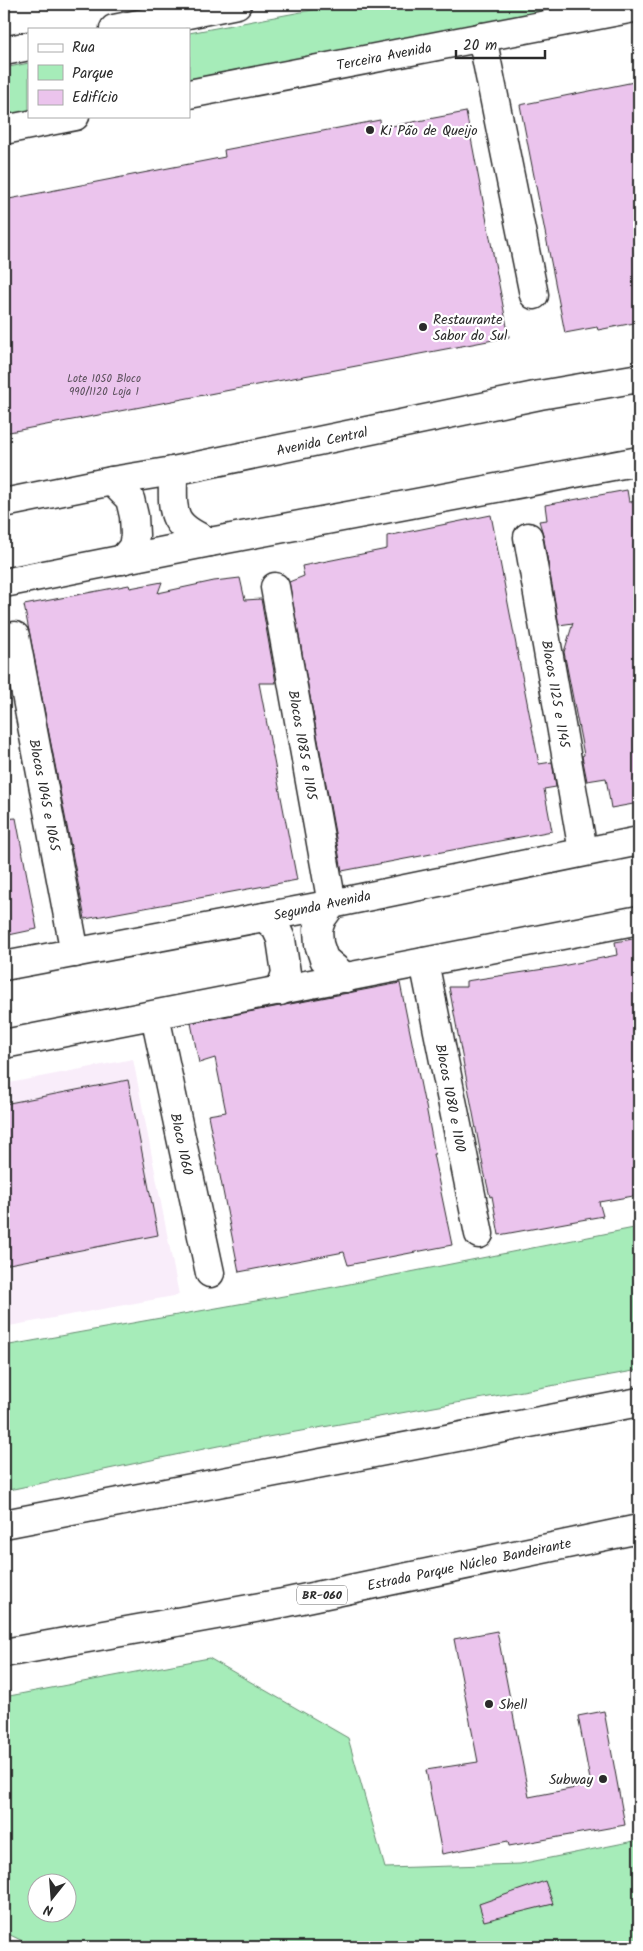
<svg xmlns="http://www.w3.org/2000/svg" width="643" height="1951" font-family="Kalam,sans-serif">
<style>
.built{fill:#f9edfa}
.green{fill:#a6ecb9;stroke:#688c72;fill-rule:evenodd}
.building{fill:#ebc4ed;stroke:#2b2b2b}
.lines{fill:none;stroke-linecap:round;stroke-linejoin:round}
.minor-casing{stroke:#2b2b2b;stroke-width:31}
.highway-casing{stroke:#2b2b2b;stroke-width:31}
.minor{stroke:#fff;stroke-width:28}
.highway{stroke:#fff;stroke-width:28}
.poi-dot{fill:#2b2b2b;stroke:#fff;stroke-width:2}
.labels{text-anchor:middle;stroke-width:4.5;stroke-linejoin:round;paint-order:stroke}
.number-label{font-size:11px;fill:#5b515c}
.shield{fill:#fff;stroke:#6b6b6b;stroke-width:1}
.shield-label{font-size:12px;font-weight:bold;fill:#2b2b2b}
.street-label{font-size:14px;fill:#2b2b2b;stroke:#fff}
.poi-label{font-size:14px;fill:#2b2b2b;stroke:#fff;text-anchor:start}
</style>
<rect width="100%" height="100%" fill="#fff"/>
<filter id="ink" filterUnits="userSpaceOnUse"><feTurbulence type="fractalNoise" baseFrequency=".02" numOctaves="2"/><feDisplacementMap in="SourceGraphic" scale="10" xChannelSelector="R" yChannelSelector="G"/><feConvolveMatrix kernelMatrix="1 2 1 2 8 2 1 2 1" color-interpolation-filters="sRGB"/></filter>
<g filter="url(#ink)">
<path class="built" d="M 133,1059 L 179,1295 L 4,1327 L 4,1084 Z"/>
<g class="green">
<path d="M 344,4 L 616,4 L 189,86 L 189,33 Z"/>
<path d="M 29,63 L 29,116 L 4,122 L 4,68 Z"/>
<path d="M 639,1227 L 639,1370 L 218,1446 L 4,1491 L 4,1346 L 334,1287 Z"/>
<path d="M 209,1658 L 348,1738 L 385,1868 L 520,1864 L 639,1840 L 639,1947 L 35,1947 L 4,1932 L 4,1697 ZM 38,1884 L 68,1884 L 68,1914 L 38,1914 Z"/>
</g>
<g class="building">
<path d="M 639,81 L 639,322 L 598,330 L 597,327 L 565,333 L 520,105 Z"/>
<path d="M 466,112 L 509,337 L 4,433 L 4,200 L 225,157 L 224,150 L 380,120 L 381,128 Z"/>
<path d="M 627,490 L 629,502 L 639,501 L 639,803 L 611,808 L 606,778 L 587,781 L 582,756 L 584,755 L 564,652 L 573,623 L 559,625 L 543,534 L 539,521 L 547,520 L 545,505 Z"/>
<path d="M 491,515 L 539,764 L 552,762 L 556,787 L 544,789 L 552,831 L 342,871 L 289,582 L 304,576 L 302,566 L 387,549 L 387,536 Z"/>
<path d="M 240,578 L 245,600 L 261,599 L 276,683 L 259,683 L 297,880 L 85,919 L 24,605 L 129,585 L 130,588 L 162,582 L 158,593 L 214,581 Z"/>
<path d="M 16,818 L 37,929 L 4,936 L 4,819 Z"/>
<path d="M 639,938 L 639,1195 L 599,1202 L 603,1216 L 499,1235 L 492,1196 L 490,1197 L 484,1171 L 449,987 L 466,987 L 466,981 L 557,967 L 617,955 L 615,942 Z"/>
<path d="M 400,983 L 424,1101 L 425,1101 L 435,1154 L 433,1154 L 452,1245 L 348,1265 L 344,1252 L 239,1272 L 208,1115 L 226,1112 L 215,1058 L 199,1063 L 191,1023 Z"/>
<path d="M 128,1080 L 158,1235 L 4,1265 L 4,1104 Z"/>
<path d="M 497,1631 L 529,1797 L 591,1785 L 578,1716 L 604,1711 L 625,1825 L 509,1846 L 508,1841 L 442,1854 L 426,1770 L 478,1762 L 454,1639 Z"/>
<path d="M 545,1881 L 553,1904 L 484,1921 L 479,1904 Z"/>
</g>
<g class="lines">
<g class="minor-casing">
<g id="minor">
<path d="M 114,29 L 237,4"/>
<path d="M 482,37 L 534,295"/>
<path d="M 4,51 L 29,46"/>
<path d="M 189,94 L 639,7"/>
<path d="M 4,130 L 75,116"/>
<path d="M 173,471 C 173,513 168,524 210,542"/>
<path d="M 112,481 L 130,499 L 134,516 L 135,535 L 133,547 L 122,560"/>
<path d="M 4,503 L 112,481 L 173,471 L 540,395 L 639,378"/>
<path d="M 528,537 L 583,851"/>
<path d="M 4,583 L 210,542 L 639,461"/>
<path d="M 275,587 L 332,904"/>
<path d="M 15,636 L 75,953"/>
<path d="M 332,904 L 322,918 L 318,929 L 319,944 L 324,959 L 346,978"/>
<path d="M 264,917 L 276,928 L 281,939 L 286,973 L 280,991"/>
<path d="M 424,962 L 479,1234"/>
<path d="M 4,966 L 317,907 L 639,841"/>
<path d="M 155,1016 L 210,1273"/>
<path d="M 4,1044 L 639,920"/>
</g>
</g>
<g class="highway-casing">
<g id="highway">
<path d="M 4,1524 L 639,1402"/>
<path d="M 4,1653 L 283,1603 L 639,1529"/>
</g>
</g>
<use href="#minor" class="minor"/>
<use href="#highway" class="highway"/>
</g>
</g>
<g class="poi-dot">
<circle cx="370" cy="130" r="5"/>
<circle cx="423" cy="327" r="5"/>
<circle cx="489" cy="1704" r="5"/>
<circle cx="603" cy="1779" r="5"/>
</g>
<g class="labels">
<g class="number-label">
<text x="104" y="382">Lote 1050 Bloco<tspan x="104" dy="13">990/1120 Loja 1</tspan></text>
</g>
<rect class="shield" x="297" y="1585.5" width="50" height="19" rx="4"/>
<g class="shield-label">
<text x="322" y="1599">BR-060</text>
</g>
<g class="street-label">
<text transform="translate(384 56) rotate(-11)" y="5">Terceira Avenida</text>
<text transform="translate(322 441) rotate(-12)" y="5">Avenida Central</text>
<text transform="translate(556 694) rotate(80)" y="5">Blocos 1125 e 1145</text>
<text transform="translate(303 745) rotate(80)" y="5">Blocos 1085 e 1105</text>
<text transform="translate(45 795) rotate(79)" y="5">Blocos 1045 e 1065</text>
<text transform="translate(322 905) rotate(-12)" y="5">Segunda Avenida</text>
<text transform="translate(451 1098) rotate(79)" y="5">Blocos 1080 e 1100</text>
<text transform="translate(182 1144) rotate(78)" y="5">Bloco 1060</text>
<text transform="translate(469 1564) rotate(-12)" y="5">Estrada Parque Núcleo Bandeirante</text>
</g>
<g class="poi-label">
<text x="380" y="135">Ki Pão de Queijo</text>
<text x="433" y="324">Restaurante<tspan x="433" dy="16">Sabor do Sul</tspan></text>
<text x="499" y="1709">Shell</text>
<text x="593" y="1784" text-anchor="end">Subway</text>
</g>
</g>
<rect width="643" height="1951" fill="none" stroke="#fff" stroke-width="20"/>
<rect x="10" y="10" width="623" height="1931" fill="none" stroke="#2b2b2b" stroke-width="2" filter="url(#ink)"/>
<rect x="28" y="28" width="162" height="90" fill="#ffffff" stroke="#aaaaaa"/>
<rect x="38" y="44" width="25" height="8" fill="#ffffff" stroke="#aaaaaa"/>
<text x="72" y="52" font-size="15" fill="#2b2b2b">Rua</text>
<rect x="38" y="65" width="25" height="15" fill="#a6ecb9" stroke="#aaaaaa"/>
<text x="72" y="78" font-size="15" fill="#2b2b2b">Parque</text>
<rect x="38" y="90" width="25" height="15" fill="#ebc4ed" stroke="#aaaaaa"/>
<text x="72" y="102" font-size="15" fill="#2b2b2b">Edifício</text>
<g transform="translate(52 1898) rotate(197)"><circle r="24" fill="#ffffff" stroke="#aaaaaa"/>
<path d="M0-4L9 19L0 12L-9 19Z" fill="#2b2b2b"/>
<text y="-8" font-size="14" font-weight="bold" text-anchor="middle" fill="#2b2b2b">N</text>
</g>
<path d="M456 50v8h89v-8" fill="none" stroke="#2b2b2b" stroke-width="2.5"/>
<text x="463" y="50" font-size="15" fill="#2b2b2b" stroke="#ffffff" stroke-width="4" paint-order="stroke">20 m</text>
</svg>
